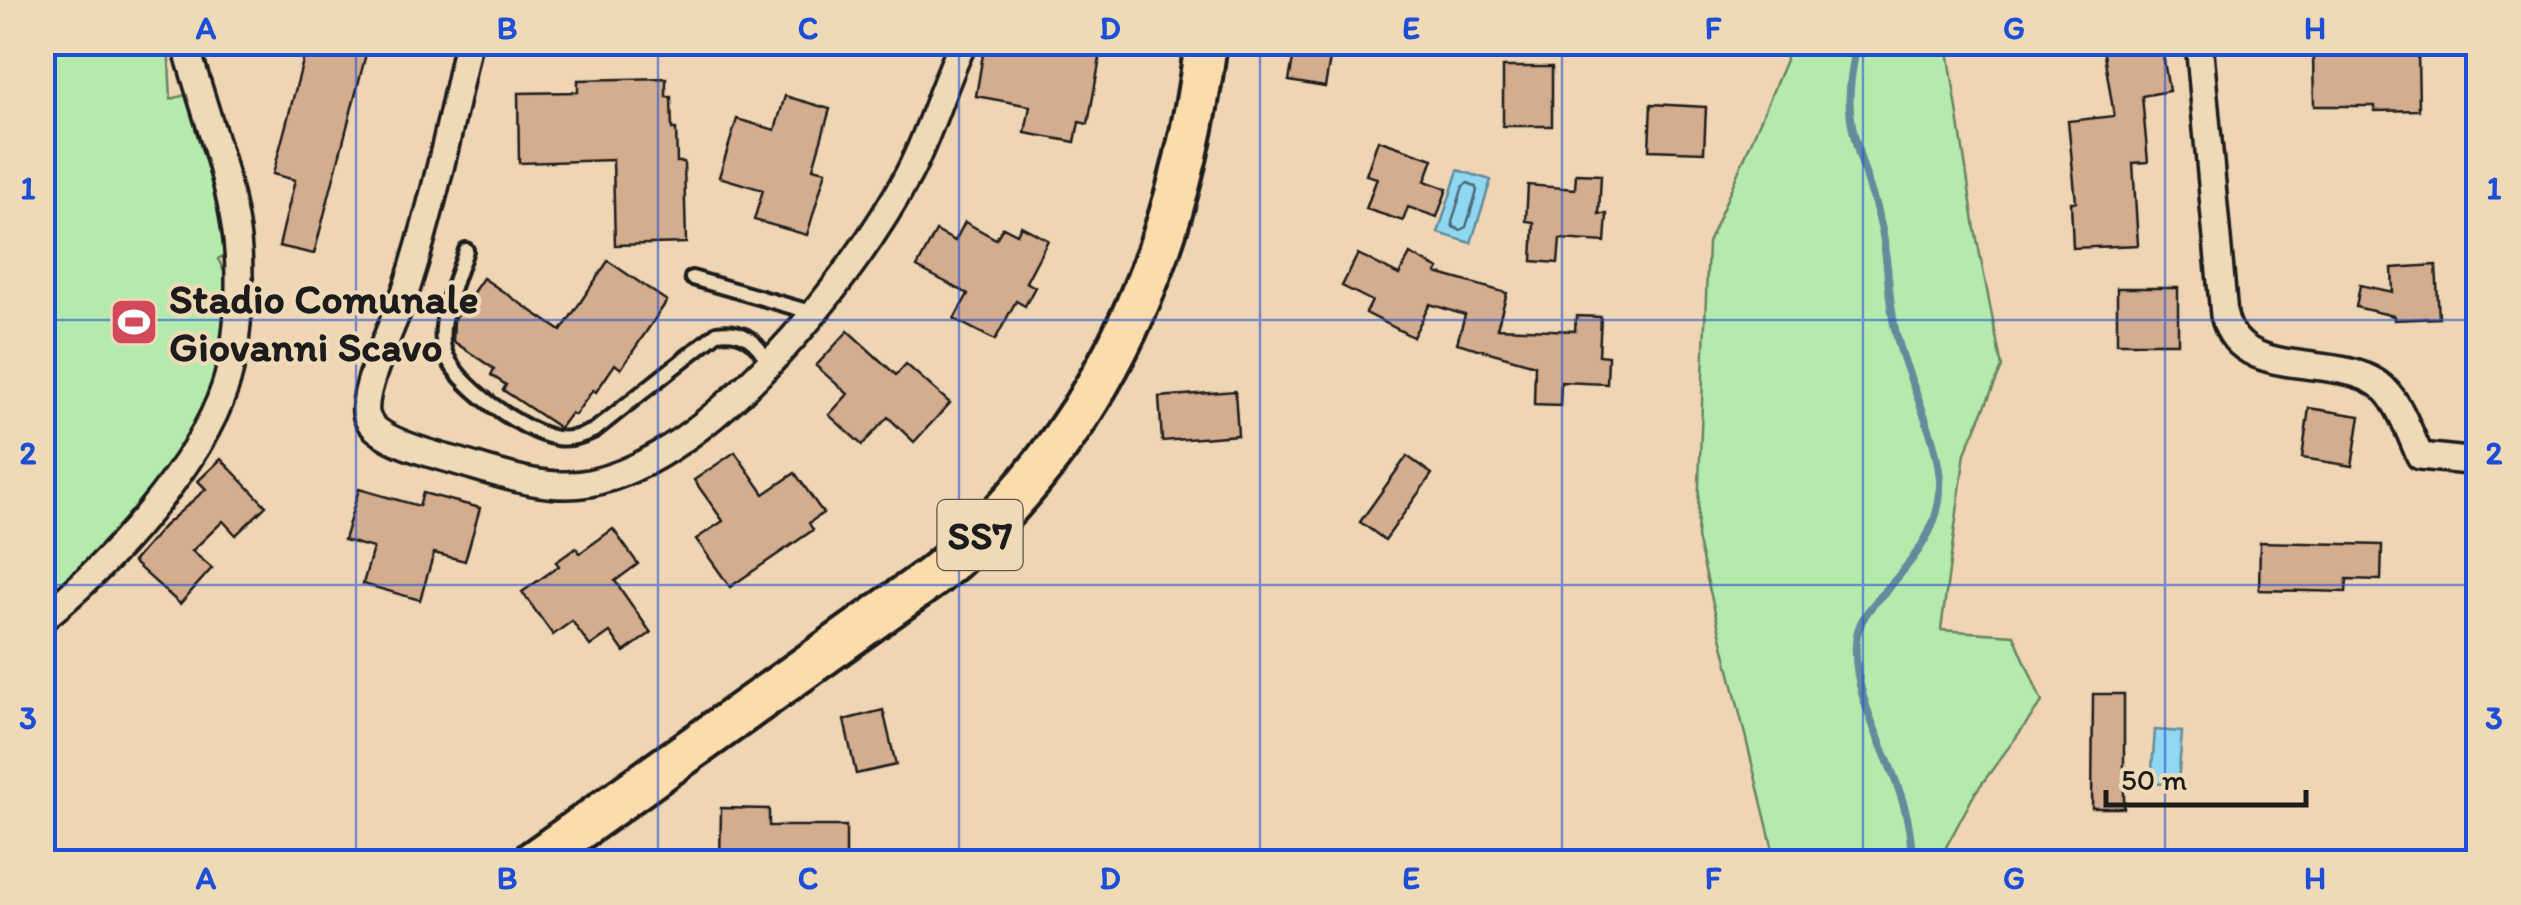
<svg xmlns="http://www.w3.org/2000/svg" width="2521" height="905" font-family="Itim,sans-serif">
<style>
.green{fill:#b4eaac;stroke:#688364;stroke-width:2.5}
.water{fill:#90d7f2;stroke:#628c9c;stroke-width:2.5}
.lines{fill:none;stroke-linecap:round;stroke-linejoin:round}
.shore{stroke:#4a6772;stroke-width:2.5}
.stream{stroke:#628c9c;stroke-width:8}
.building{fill:#d4ac8e;stroke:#1c1c1c;stroke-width:2.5}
.lane-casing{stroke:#1c1c1c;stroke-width:20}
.street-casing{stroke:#1c1c1c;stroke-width:32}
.primary-casing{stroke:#1c1c1c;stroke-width:48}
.lane{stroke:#efdab8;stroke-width:12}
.street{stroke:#efdab8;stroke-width:25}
.primary{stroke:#fcdcac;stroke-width:40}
.grid{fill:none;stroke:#1d4ed8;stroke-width:2.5;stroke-opacity:0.55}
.labels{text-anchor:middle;stroke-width:8;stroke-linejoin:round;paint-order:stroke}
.shield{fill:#efdab8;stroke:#5b554b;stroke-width:2.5}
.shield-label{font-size:40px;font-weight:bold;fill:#1c1c1c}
.poi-label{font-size:42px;font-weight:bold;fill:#1c1c1c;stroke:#efdab8;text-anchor:start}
.neatline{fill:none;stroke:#1d4ed8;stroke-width:4}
.grid-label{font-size:32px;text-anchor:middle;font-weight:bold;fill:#1d4ed8}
</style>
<rect width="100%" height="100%" fill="#efd5b3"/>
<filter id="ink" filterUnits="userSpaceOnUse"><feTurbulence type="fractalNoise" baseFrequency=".01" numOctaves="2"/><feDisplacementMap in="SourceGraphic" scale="20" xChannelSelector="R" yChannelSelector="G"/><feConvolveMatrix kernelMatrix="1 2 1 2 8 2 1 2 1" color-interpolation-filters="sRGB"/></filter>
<g filter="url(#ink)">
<g class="green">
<path d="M 43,43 L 168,43 L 171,99 L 185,95 L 226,231 L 226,254 L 218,259 L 227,277 L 224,368 L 199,425 L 147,496 L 86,568 L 43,605 Z"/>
<path d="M 1783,43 L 1947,43 L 1975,229 L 2002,367 L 1965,453 L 1941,630 L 2014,635 L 2042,702 L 1975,793 L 1938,862 L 1776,862 L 1697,538 L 1708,243 L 1786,60 Z"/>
</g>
<g class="water">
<path d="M 1458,170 L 1491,180 L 1471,243 L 1438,233 Z"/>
<path d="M 2155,730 L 2182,732 L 2178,785 L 2151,783 Z"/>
</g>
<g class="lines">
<path class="shore" d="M 1468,183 L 1475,186 L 1477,191 L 1466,227 L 1460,230 L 1453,227 L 1452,222 L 1463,186 Z"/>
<path class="stream" d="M 1857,42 C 1853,65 1848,88 1850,110 C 1854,154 1875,193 1883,235 C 1889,271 1888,306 1898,341 C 1910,385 1933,426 1939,471 C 1946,518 1920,552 1890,586 C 1875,603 1857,618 1856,643 C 1851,716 1916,784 1911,862"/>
</g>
<g class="building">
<path d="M 308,42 L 338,42 L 367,50 L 314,254 L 279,246 L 295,180 L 273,174 Z"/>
<path d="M 985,42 L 1011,42 L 1041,48 L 1042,42 L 1103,42 L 1088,124 L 1079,122 L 1075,142 L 1025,133 L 1030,106 L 976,96 Z"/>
<path d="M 1296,42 L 1333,42 L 1325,87 L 1289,81 Z"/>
<path d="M 2102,42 L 2161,42 L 2169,91 L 2142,96 L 2148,162 L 2133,163 L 2138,245 L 2073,248 L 2071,202 L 2076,202 L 2068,121 L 2114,116 Z"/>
<path d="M 2374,52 L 2418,52 L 2419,110 L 2375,111 L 2375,106 L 2314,106 L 2313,57 L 2374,56 Z"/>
<rect x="1503" y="67" width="49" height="59"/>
<path d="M 666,78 L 666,97 L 671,97 L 672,129 L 676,129 L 677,162 L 684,162 L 686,243 L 615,245 L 613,160 L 519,163 L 518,93 L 578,92 L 578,80 Z"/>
<path d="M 785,96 L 830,109 L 813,168 L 826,171 L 807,235 L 754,220 L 763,190 L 719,177 L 737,119 L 775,130 Z"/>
<path d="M 1651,104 L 1706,107 L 1704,152 L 1649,150 Z"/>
<path d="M 1378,140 L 1433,159 L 1425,181 L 1447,189 L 1437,217 L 1408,207 L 1403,221 L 1366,209 L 1377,178 L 1366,175 Z"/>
<path d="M 1576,174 L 1601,175 L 1599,214 L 1607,214 L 1605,242 L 1560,239 L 1558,263 L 1532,261 L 1534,222 L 1526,221 L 1528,185 L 1575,189 Z"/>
<path d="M 965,222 L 996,239 L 1003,227 L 1017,234 L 1021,226 L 1048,240 L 1026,282 L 1035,287 L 1025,306 L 1016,301 L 995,340 L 954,319 L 968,294 L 917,267 L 936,231 L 955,241 Z"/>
<path d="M 1358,254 L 1399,275 L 1410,254 L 1439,269 L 1436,273 L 1507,293 L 1497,328 L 1575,331 L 1576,316 L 1601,317 L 1599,355 L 1608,356 L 1607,384 L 1561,382 L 1560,406 L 1534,405 L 1535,365 L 1457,343 L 1465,315 L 1430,304 L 1413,337 L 1366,313 L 1372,301 L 1342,286 Z"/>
<path d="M 608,261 L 667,301 L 621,369 L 615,364 L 596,392 L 593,390 L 575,415 L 571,413 L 560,428 L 503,390 L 506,385 L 491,375 L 494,369 L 453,341 L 454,320 L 483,278 L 561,331 Z"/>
<path d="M 2436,265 L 2439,318 L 2394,320 L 2394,316 L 2356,307 L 2360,285 L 2393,292 L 2392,268 Z"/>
<rect x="2117" y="288" width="61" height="55"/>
<path d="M 848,331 L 896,375 L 906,364 L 950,403 L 914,442 L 888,417 L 862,445 L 829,415 L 848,394 L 816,366 Z"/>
<path d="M 1235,391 L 1238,435 L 1162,441 L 1159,397 Z"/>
<path d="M 2309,408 L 2360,416 L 2352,466 L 2302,458 Z"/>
<path d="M 735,452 L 764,494 L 795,473 L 823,513 L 809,523 L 813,530 L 730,587 L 696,539 L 723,521 L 694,480 Z"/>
<path d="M 1407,456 L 1432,474 L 1385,540 L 1360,522 Z"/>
<path d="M 221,459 L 266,506 L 236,535 L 223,521 L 192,551 L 212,568 L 180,604 L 133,562 L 164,526 L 206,489 L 198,481 Z"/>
<path d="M 359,489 L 419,506 L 423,493 L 480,508 L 465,561 L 434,553 L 420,600 L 363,584 L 373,548 L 344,540 Z"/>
<path d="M 613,529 L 638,564 L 615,581 L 651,633 L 624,652 L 610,632 L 590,646 L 572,621 L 553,635 L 522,592 L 559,566 L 556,562 L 576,548 L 580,553 Z"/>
<path d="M 2260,542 L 2382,545 L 2381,580 L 2347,579 L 2346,592 L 2259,590 Z"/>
<path d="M 2093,694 L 2124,694 L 2124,808 L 2092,808 Z"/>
<path d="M 883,710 L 896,765 L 856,774 L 844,720 Z"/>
<path d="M 721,808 L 769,809 L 769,826 L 846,826 L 846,862 L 720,862 Z"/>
</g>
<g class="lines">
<g class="lane-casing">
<g id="lane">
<path d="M 466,250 C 457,279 437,319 444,349 C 453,384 523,432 557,438 C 571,440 583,436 595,430 L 717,333 C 743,329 757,341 768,363"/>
<path d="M 692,278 L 814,313"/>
</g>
</g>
<g class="street-casing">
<g id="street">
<path d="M 468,42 C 451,124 433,205 408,284 C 398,315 362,386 366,413 C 370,441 440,456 463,463 C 503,475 548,491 589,483 C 710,460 853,279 908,175 C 931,132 942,85 964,42"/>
<path d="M 2199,42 L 2224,315 C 2239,382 2332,353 2377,383 C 2399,398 2409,433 2420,456 L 2478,462"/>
<path d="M 42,619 C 107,567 199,466 225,387 C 240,340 243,268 234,219 C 224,160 201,101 185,42"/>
</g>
</g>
<g class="primary-casing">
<path id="primary" d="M 533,862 L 932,577 C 1100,442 1180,252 1206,42"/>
</g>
<use href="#lane" class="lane"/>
<use href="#street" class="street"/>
<use href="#primary" class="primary"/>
</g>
</g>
<path class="grid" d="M 356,42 L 356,862M 658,42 L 658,862M 959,42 L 959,862M 1260,42 L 1260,862M 1562,42 L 1562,862M 1863,42 L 1863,862M 2165,42 L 2165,862M 42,320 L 2478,320M 42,585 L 2478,585"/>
<defs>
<g id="stadium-square" transform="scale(2.5)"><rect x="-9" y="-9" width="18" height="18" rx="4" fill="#d1495b" stroke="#efdab8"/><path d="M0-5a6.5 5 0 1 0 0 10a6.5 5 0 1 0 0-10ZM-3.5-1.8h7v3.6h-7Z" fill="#fff"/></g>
</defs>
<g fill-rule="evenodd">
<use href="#stadium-square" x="134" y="322"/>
</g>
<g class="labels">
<rect class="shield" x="937.5" y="500" width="85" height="70" rx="8"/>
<g class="shield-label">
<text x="980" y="549">SS7</text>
</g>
<g class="poi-label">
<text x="169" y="313">Stadio Comunale<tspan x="169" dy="48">Giovanni Scavo</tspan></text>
</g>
</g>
<rect width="2521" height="905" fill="none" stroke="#efdab8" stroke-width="110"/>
<path d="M2106 790v15h200v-15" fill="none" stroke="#1c1c1c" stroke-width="5"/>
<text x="2121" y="790" font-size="30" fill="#1c1c1c" stroke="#efdab8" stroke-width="8" paint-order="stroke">50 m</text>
<rect x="55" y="55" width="2411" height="795" class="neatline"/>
<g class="grid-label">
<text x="206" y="39">A</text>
<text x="507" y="39">B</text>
<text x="808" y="39">C</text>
<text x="1110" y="39">D</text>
<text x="1411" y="39">E</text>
<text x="1713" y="39">F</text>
<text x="2014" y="39">G</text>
<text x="2315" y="39">H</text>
<text x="28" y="199">1</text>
<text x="2494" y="199">1</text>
<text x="28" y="464">2</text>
<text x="2494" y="464">2</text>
<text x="28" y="729">3</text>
<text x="2494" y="729">3</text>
<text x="206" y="889">A</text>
<text x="507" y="889">B</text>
<text x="808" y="889">C</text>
<text x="1110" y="889">D</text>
<text x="1411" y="889">E</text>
<text x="1713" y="889">F</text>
<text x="2014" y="889">G</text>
<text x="2315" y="889">H</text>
</g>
</svg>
